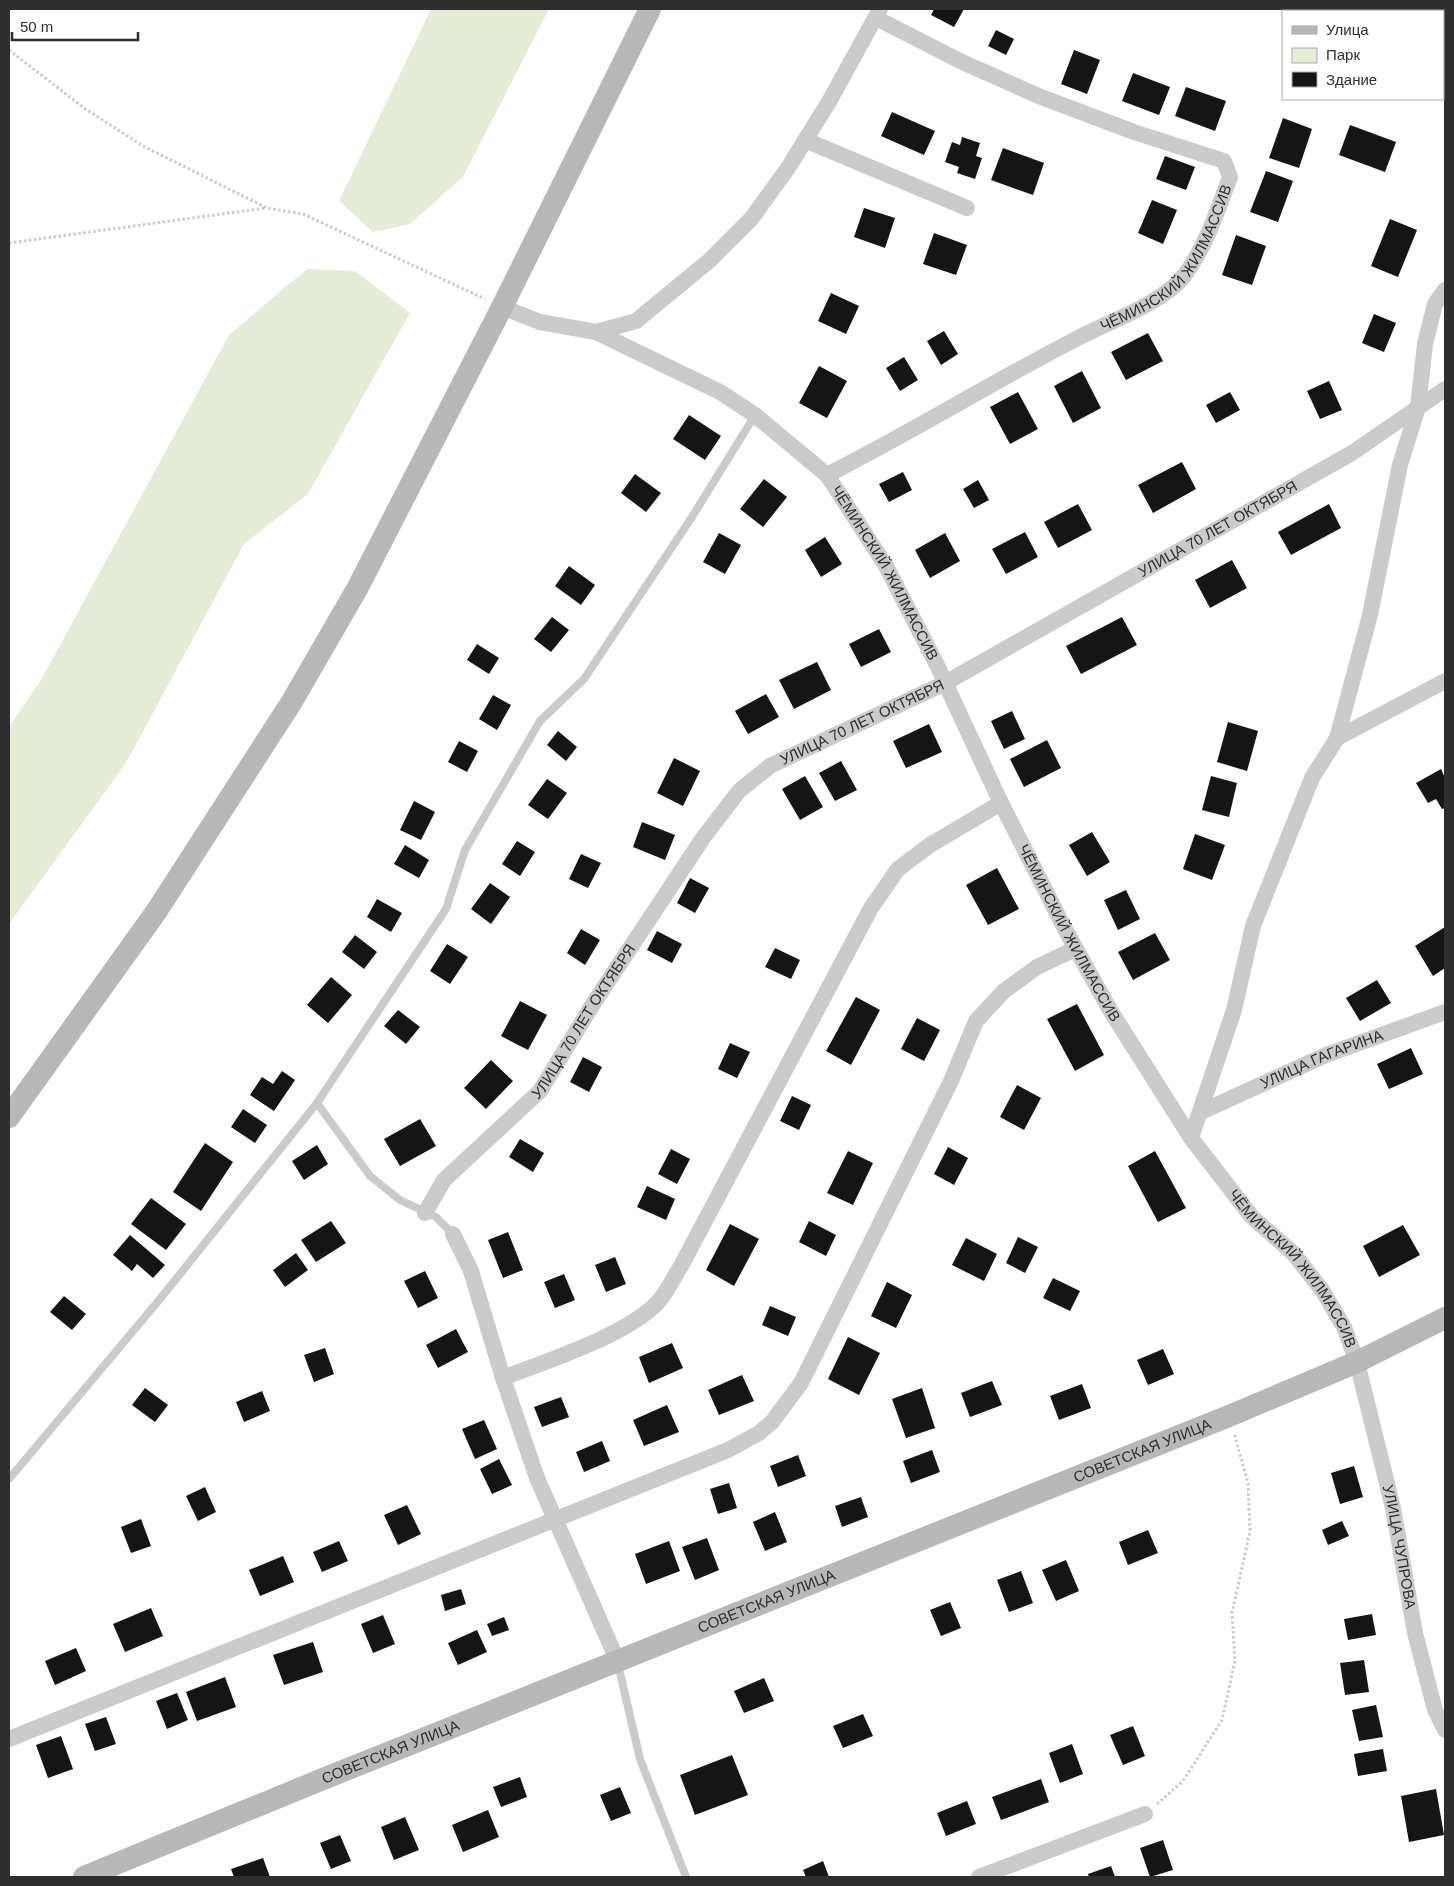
<svg xmlns="http://www.w3.org/2000/svg" width="1454" height="1886" font-family="Helvetica,sans-serif">
<style>
.green{fill:#e5edd9}
.building{fill:#151515}
.lines{fill:none;stroke-linecap:round;stroke-linejoin:round}
.path{stroke:#cbcbcb;stroke-width:3;stroke-dasharray:2.5 2.5;stroke-linecap:butt}
.service{stroke:#cbcbcb;stroke-width:8}
.minor{stroke:#cbcbcb;stroke-width:16}
.secondary{stroke:#b8b8b8;stroke-width:22}
.labels{text-anchor:middle;stroke-width:5;stroke-linejoin:round;paint-order:stroke}
.street-label{font-size:15px;fill:#2e2e2e;stroke:#fff}
</style>
<rect width="100%" height="100%" fill="#fff"/>
<g class="green">
<path d="M 431,9 L 549,9 L 463,177 L 410,224 L 373,232 L 339,201 Z"/>
<path d="M 307,269 L 355,271 L 410,313 L 308,494 L 244,544 L 126,763 L 9,924 L 9,727 L 41,680 L 229,335 Z"/>
</g>
<g class="building">
<path d="M 934,9 L 964,9 L 954,27 L 931,15 Z"/>
<path d="M 996,30 L 1014,39 L 1006,55 L 988,46 Z"/>
<path d="M 1074,50 L 1100,60 L 1087,94 L 1061,84 Z"/>
<path d="M 1133,73 L 1170,87 L 1159,115 L 1122,101 Z"/>
<path d="M 1186,87 L 1226,101 L 1215,131 L 1175,116 Z"/>
<path d="M 892,112 L 935,131 L 924,155 L 881,136 Z"/>
<path d="M 1283,118 L 1312,129 L 1299,168 L 1269,158 Z"/>
<path d="M 1350,125 L 1396,142 L 1385,172 L 1339,155 Z"/>
<path d="M 962,137 L 980,143 L 976,156 L 982,158 L 975,179 L 957,173 L 959,167 L 945,162 L 952,142 L 960,145 Z"/>
<path d="M 1003,148 L 1044,163 L 1033,195 L 991,180 Z"/>
<path d="M 1165,156 L 1195,167 L 1186,190 L 1156,179 Z"/>
<path d="M 1266,171 L 1293,181 L 1278,222 L 1250,212 Z"/>
<path d="M 1152,200 L 1177,210 L 1163,244 L 1138,233 Z"/>
<path d="M 864,208 L 895,218 L 885,248 L 854,237 Z"/>
<path d="M 1390,219 L 1417,230 L 1398,277 L 1371,266 Z"/>
<path d="M 934,233 L 967,245 L 956,275 L 923,264 Z"/>
<path d="M 1236,235 L 1266,246 L 1252,285 L 1222,275 Z"/>
<path d="M 831,293 L 859,306 L 846,334 L 818,321 Z"/>
<path d="M 1374,314 L 1396,323 L 1384,352 L 1362,343 Z"/>
<path d="M 944,331 L 958,354 L 941,365 L 927,341 Z"/>
<path d="M 1148,333 L 1163,361 L 1126,380 L 1111,352 Z"/>
<path d="M 904,357 L 918,380 L 900,391 L 886,368 Z"/>
<path d="M 819,366 L 847,381 L 827,418 L 799,403 Z"/>
<path d="M 1082,371 L 1101,408 L 1073,423 L 1054,386 Z"/>
<path d="M 1329,381 L 1342,410 L 1320,419 L 1307,391 Z"/>
<path d="M 1018,392 L 1038,429 L 1010,444 L 990,407 Z"/>
<path d="M 1230,392 L 1240,410 L 1216,423 L 1206,405 Z"/>
<path d="M 689,415 L 721,436 L 705,460 L 673,439 Z"/>
<path d="M 1182,462 L 1196,489 L 1153,513 L 1138,485 Z"/>
<path d="M 903,472 L 912,490 L 889,502 L 879,484 Z"/>
<path d="M 635,474 L 661,493 L 646,512 L 621,493 Z"/>
<path d="M 764,479 L 787,497 L 763,527 L 740,509 Z"/>
<path d="M 978,480 L 989,500 L 974,508 L 963,489 Z"/>
<path d="M 1078,504 L 1092,530 L 1058,548 L 1044,522 Z"/>
<path d="M 1329,504 L 1341,528 L 1291,555 L 1278,532 Z"/>
<path d="M 1025,532 L 1038,557 L 1006,574 L 992,549 Z"/>
<path d="M 719,533 L 741,545 L 725,574 L 703,562 Z"/>
<path d="M 945,533 L 960,561 L 930,578 L 915,550 Z"/>
<path d="M 825,537 L 842,564 L 821,577 L 805,550 Z"/>
<path d="M 1232,560 L 1247,588 L 1210,608 L 1195,580 Z"/>
<path d="M 569,566 L 595,585 L 581,605 L 555,586 Z"/>
<path d="M 552,617 L 569,630 L 551,652 L 534,639 Z"/>
<path d="M 1122,617 L 1137,645 L 1081,674 L 1066,646 Z"/>
<path d="M 879,629 L 891,652 L 861,667 L 849,644 Z"/>
<path d="M 477,644 L 499,658 L 489,674 L 467,660 Z"/>
<path d="M 817,662 L 831,690 L 794,709 L 779,680 Z"/>
<path d="M 766,694 L 779,717 L 748,734 L 735,711 Z"/>
<path d="M 493,695 L 511,705 L 497,730 L 479,719 Z"/>
<path d="M 1012,711 L 1025,739 L 1004,749 L 991,721 Z"/>
<path d="M 1228,722 L 1258,731 L 1247,771 L 1217,762 Z"/>
<path d="M 929,724 L 942,752 L 906,768 L 893,741 Z"/>
<path d="M 558,731 L 577,747 L 566,761 L 547,745 Z"/>
<path d="M 1047,740 L 1061,768 L 1024,787 L 1010,759 Z"/>
<path d="M 459,741 L 478,751 L 467,772 L 448,762 Z"/>
<path d="M 674,758 L 700,771 L 683,806 L 657,793 Z"/>
<path d="M 841,761 L 857,790 L 835,801 L 819,773 Z"/>
<path d="M 1441,769 L 1445,778 L 1445,808 L 1442,809 L 1436,799 L 1428,803 L 1416,783 Z"/>
<path d="M 805,776 L 823,807 L 800,820 L 782,789 Z"/>
<path d="M 1211,776 L 1237,783 L 1229,817 L 1202,810 Z"/>
<path d="M 547,779 L 567,793 L 548,819 L 528,805 Z"/>
<path d="M 414,801 L 435,812 L 421,840 L 400,830 Z"/>
<path d="M 642,822 L 675,835 L 665,860 L 633,847 Z"/>
<path d="M 1092,832 L 1110,862 L 1087,876 L 1069,845 Z"/>
<path d="M 1195,834 L 1225,845 L 1212,880 L 1183,869 Z"/>
<path d="M 517,841 L 535,852 L 520,876 L 502,864 Z"/>
<path d="M 405,845 L 429,860 L 419,878 L 394,864 Z"/>
<path d="M 581,854 L 601,863 L 588,888 L 569,879 Z"/>
<path d="M 997,868 L 1019,909 L 988,925 L 966,885 Z"/>
<path d="M 690,878 L 709,888 L 695,913 L 677,903 Z"/>
<path d="M 490,883 L 510,897 L 491,924 L 471,909 Z"/>
<path d="M 1126,890 L 1140,919 L 1118,930 L 1104,900 Z"/>
<path d="M 377,899 L 402,913 L 391,932 L 367,917 Z"/>
<path d="M 1445,927 L 1445,968 L 1433,976 L 1415,946 Z"/>
<path d="M 581,929 L 600,940 L 585,965 L 567,953 Z"/>
<path d="M 657,931 L 682,944 L 672,963 L 647,950 Z"/>
<path d="M 1155,933 L 1170,960 L 1133,980 L 1118,952 Z"/>
<path d="M 355,935 L 377,952 L 364,969 L 342,952 Z"/>
<path d="M 447,944 L 468,957 L 450,984 L 430,971 Z"/>
<path d="M 775,948 L 800,960 L 791,979 L 765,967 Z"/>
<path d="M 331,977 L 352,995 L 328,1023 L 307,1005 Z"/>
<path d="M 1377,980 L 1391,1003 L 1360,1021 L 1346,998 Z"/>
<path d="M 856,997 L 880,1010 L 851,1065 L 826,1051 Z"/>
<path d="M 520,1001 L 547,1015 L 528,1050 L 501,1036 Z"/>
<path d="M 1077,1004 L 1104,1055 L 1075,1071 L 1047,1019 Z"/>
<path d="M 398,1010 L 420,1027 L 406,1044 L 384,1026 Z"/>
<path d="M 917,1018 L 940,1030 L 924,1061 L 901,1049 Z"/>
<path d="M 730,1043 L 750,1052 L 737,1078 L 718,1069 Z"/>
<path d="M 1411,1048 L 1423,1074 L 1389,1089 L 1377,1064 Z"/>
<path d="M 583,1057 L 602,1067 L 589,1092 L 570,1082 Z"/>
<path d="M 491,1060 L 513,1081 L 486,1109 L 464,1088 Z"/>
<path d="M 282,1071 L 295,1080 L 274,1111 L 250,1095 L 262,1077 L 273,1084 Z"/>
<path d="M 1017,1085 L 1041,1098 L 1024,1130 L 1000,1117 Z"/>
<path d="M 792,1096 L 811,1105 L 799,1130 L 780,1121 Z"/>
<path d="M 243,1109 L 267,1125 L 255,1143 L 231,1127 Z"/>
<path d="M 420,1119 L 436,1146 L 400,1166 L 384,1139 Z"/>
<path d="M 520,1139 L 544,1153 L 533,1172 L 509,1157 Z"/>
<path d="M 205,1143 L 233,1162 L 201,1211 L 173,1192 Z"/>
<path d="M 317,1145 L 328,1164 L 304,1180 L 292,1161 Z"/>
<path d="M 948,1147 L 968,1158 L 954,1185 L 934,1174 Z"/>
<path d="M 671,1149 L 690,1159 L 677,1184 L 658,1174 Z"/>
<path d="M 848,1151 L 873,1163 L 853,1205 L 827,1193 Z"/>
<path d="M 1155,1151 L 1186,1208 L 1158,1222 L 1128,1166 Z"/>
<path d="M 647,1186 L 675,1199 L 666,1220 L 637,1207 Z"/>
<path d="M 151,1198 L 186,1224 L 166,1250 L 131,1224 Z"/>
<path d="M 331,1221 L 346,1243 L 316,1262 L 301,1240 Z"/>
<path d="M 809,1221 L 836,1235 L 826,1256 L 799,1242 Z"/>
<path d="M 730,1224 L 759,1239 L 734,1286 L 706,1270 Z"/>
<path d="M 1403,1225 L 1420,1255 L 1379,1277 L 1363,1246 Z"/>
<path d="M 508,1232 L 523,1270 L 503,1278 L 488,1240 Z"/>
<path d="M 130,1235 L 165,1265 L 153,1278 L 137,1264 L 132,1271 L 113,1255 Z"/>
<path d="M 1018,1237 L 1038,1247 L 1025,1273 L 1006,1263 Z"/>
<path d="M 966,1238 L 997,1254 L 984,1281 L 952,1265 Z"/>
<path d="M 296,1253 L 308,1270 L 285,1287 L 273,1270 Z"/>
<path d="M 615,1257 L 626,1284 L 606,1292 L 595,1265 Z"/>
<path d="M 425,1271 L 438,1298 L 418,1308 L 404,1281 Z"/>
<path d="M 564,1274 L 575,1300 L 555,1308 L 544,1282 Z"/>
<path d="M 1053,1278 L 1080,1291 L 1070,1311 L 1043,1298 Z"/>
<path d="M 887,1282 L 912,1295 L 896,1328 L 871,1316 Z"/>
<path d="M 64,1296 L 86,1314 L 72,1330 L 50,1312 Z"/>
<path d="M 770,1306 L 796,1317 L 788,1336 L 762,1325 Z"/>
<path d="M 456,1329 L 468,1352 L 438,1368 L 426,1345 Z"/>
<path d="M 848,1337 L 880,1353 L 859,1395 L 828,1379 Z"/>
<path d="M 672,1343 L 683,1368 L 649,1383 L 639,1357 Z"/>
<path d="M 325,1348 L 334,1374 L 314,1382 L 304,1355 Z"/>
<path d="M 1163,1349 L 1174,1374 L 1148,1385 L 1137,1360 Z"/>
<path d="M 742,1375 L 754,1401 L 719,1415 L 708,1390 Z"/>
<path d="M 992,1381 L 1002,1405 L 970,1417 L 961,1393 Z"/>
<path d="M 1082,1384 L 1091,1408 L 1059,1420 L 1050,1396 Z"/>
<path d="M 145,1388 L 168,1405 L 155,1422 L 132,1405 Z"/>
<path d="M 922,1388 L 935,1428 L 906,1438 L 892,1399 Z"/>
<path d="M 262,1391 L 270,1411 L 244,1422 L 236,1402 Z"/>
<path d="M 561,1397 L 569,1417 L 542,1427 L 534,1407 Z"/>
<path d="M 667,1405 L 679,1432 L 644,1446 L 633,1420 Z"/>
<path d="M 484,1420 L 497,1449 L 475,1459 L 462,1429 Z"/>
<path d="M 602,1441 L 610,1461 L 584,1472 L 576,1452 Z"/>
<path d="M 932,1450 L 940,1472 L 911,1483 L 903,1461 Z"/>
<path d="M 798,1455 L 806,1476 L 778,1487 L 770,1466 Z"/>
<path d="M 499,1459 L 512,1485 L 492,1494 L 480,1469 Z"/>
<path d="M 1354,1466 L 1363,1497 L 1340,1504 L 1331,1473 Z"/>
<path d="M 729,1483 L 737,1508 L 718,1514 L 710,1489 Z"/>
<path d="M 205,1487 L 216,1512 L 198,1521 L 186,1496 Z"/>
<path d="M 861,1497 L 868,1517 L 842,1527 L 835,1506 Z"/>
<path d="M 407,1505 L 421,1534 L 398,1545 L 384,1515 Z"/>
<path d="M 775,1512 L 787,1542 L 765,1551 L 753,1522 Z"/>
<path d="M 141,1519 L 151,1546 L 131,1553 L 121,1527 Z"/>
<path d="M 1342,1521 L 1349,1536 L 1328,1545 L 1322,1530 Z"/>
<path d="M 1148,1530 L 1158,1553 L 1128,1565 L 1119,1542 Z"/>
<path d="M 707,1538 L 719,1570 L 695,1580 L 682,1547 Z"/>
<path d="M 339,1541 L 348,1561 L 322,1572 L 313,1552 Z"/>
<path d="M 669,1541 L 680,1571 L 646,1584 L 635,1554 Z"/>
<path d="M 283,1556 L 294,1582 L 260,1596 L 249,1570 Z"/>
<path d="M 1066,1560 L 1079,1591 L 1056,1601 L 1042,1570 Z"/>
<path d="M 1021,1571 L 1033,1603 L 1009,1612 L 997,1580 Z"/>
<path d="M 461,1589 L 466,1604 L 445,1611 L 441,1595 Z"/>
<path d="M 950,1602 L 961,1628 L 941,1636 L 930,1610 Z"/>
<path d="M 151,1608 L 163,1636 L 125,1652 L 113,1624 Z"/>
<path d="M 1372,1614 L 1376,1635 L 1348,1640 L 1344,1619 Z"/>
<path d="M 383,1615 L 395,1644 L 373,1653 L 361,1624 Z"/>
<path d="M 504,1617 L 509,1630 L 492,1636 L 487,1624 Z"/>
<path d="M 477,1630 L 487,1652 L 458,1665 L 448,1643 Z"/>
<path d="M 313,1642 L 323,1672 L 284,1685 L 273,1655 Z"/>
<path d="M 76,1648 L 86,1671 L 55,1685 L 45,1661 Z"/>
<path d="M 1364,1660 L 1369,1692 L 1345,1695 L 1340,1663 Z"/>
<path d="M 225,1677 L 236,1707 L 197,1721 L 186,1692 Z"/>
<path d="M 764,1678 L 774,1701 L 744,1713 L 734,1691 Z"/>
<path d="M 177,1693 L 188,1720 L 167,1729 L 156,1701 Z"/>
<path d="M 1376,1705 L 1383,1737 L 1359,1741 L 1352,1710 Z"/>
<path d="M 863,1714 L 873,1736 L 843,1748 L 833,1726 Z"/>
<path d="M 106,1717 L 116,1744 L 95,1751 L 85,1724 Z"/>
<path d="M 1133,1726 L 1145,1756 L 1123,1765 L 1110,1735 Z"/>
<path d="M 61,1736 L 73,1769 L 48,1778 L 36,1745 Z"/>
<path d="M 1072,1744 L 1083,1774 L 1060,1783 L 1049,1753 Z"/>
<path d="M 1383,1749 L 1387,1771 L 1358,1776 L 1354,1754 Z"/>
<path d="M 732,1755 L 748,1795 L 695,1815 L 680,1775 Z"/>
<path d="M 520,1777 L 527,1797 L 501,1807 L 493,1787 Z"/>
<path d="M 1041,1779 L 1049,1802 L 1001,1820 L 992,1797 Z"/>
<path d="M 620,1787 L 631,1813 L 611,1821 L 600,1795 Z"/>
<path d="M 1436,1789 L 1444,1835 L 1409,1842 L 1401,1796 Z"/>
<path d="M 967,1801 L 976,1824 L 946,1836 L 937,1813 Z"/>
<path d="M 488,1810 L 499,1837 L 463,1852 L 452,1825 Z"/>
<path d="M 405,1817 L 419,1850 L 394,1860 L 381,1827 Z"/>
<path d="M 340,1835 L 351,1861 L 331,1869 L 320,1843 Z"/>
<path d="M 1163,1840 L 1173,1870 L 1150,1877 L 1140,1848 Z"/>
<path d="M 263,1858 L 270,1877 L 234,1877 L 231,1869 Z"/>
<path d="M 823,1861 L 829,1877 L 806,1877 L 803,1870 Z"/>
<path d="M 1111,1866 L 1115,1877 L 1089,1877 L 1088,1874 Z"/>
</g>
<g class="lines">
<g class="path">
<path d="M 9,50 L 84,108 L 143,146 L 267,208 L 303,214 L 485,299"/>
<path d="M 9,243 L 266,208"/>
<path d="M 1157,1804 L 1183,1781 L 1222,1720 L 1235,1661 L 1232,1613 L 1250,1531 L 1248,1483 L 1234,1433"/>
</g>
<g class="service">
<path d="M 453,1234 L 436,1217 L 400,1200 L 370,1176 L 317,1103 L 446,909 L 465,850 L 540,721 L 584,679 L 692,517 L 755,415"/>
<path d="M 9,1479 L 160,1299 L 317,1103"/>
<path d="M 618,1664 L 640,1759 L 686,1877"/>
</g>
<g class="minor">
<path d="M 805,140 L 967,208"/>
<path id="s1" d="M 502,307 L 540,322 L 596,332 L 720,392 L 755,415 L 827,475 L 886,566 L 937,665 L 1001,803 L 1066,931 L 1110,1010 L 1191,1138 L 1252,1217 L 1293,1253 L 1322,1290 L 1344,1327 L 1357,1362 L 1393,1508 L 1415,1633 L 1435,1710 L 1445,1730"/>
<path d="M 596,332 L 636,321 L 710,260 L 751,219 L 788,168 L 830,100 L 880,9"/>
<path id="s2" d="M 827,475 C 912,432 994,381 1080,337 C 1109,322 1164,302 1184,276 C 1205,248 1218,210 1230,177 L 1224,161 L 1134,132 L 1041,97 L 962,62 L 876,18"/>
<path d="M 1337,738 L 1445,681"/>
<path id="s3" d="M 1201,1112 L 1326,1055 L 1445,1012"/>
<path d="M 1191,1138 L 1234,1010 L 1253,926 L 1312,778 L 1337,738 L 1370,615 L 1400,465 L 1418,407 L 1425,344 L 1435,304 L 1445,290"/>
<path id="s4" d="M 425,1213 L 444,1180 L 540,1091 L 593,1004 L 703,838 L 739,791 L 770,766 L 945,683 L 1352,453 L 1445,389"/>
<path d="M 453,1234 L 471,1271 L 503,1378 L 537,1478 L 618,1662"/>
<path d="M 503,1378 C 546,1361 628,1335 658,1302 C 667,1292 674,1277 681,1266 L 871,908 L 898,869 L 930,845 L 1001,803"/>
<path d="M 9,1739 L 728,1450 L 759,1433 L 772,1422 L 801,1383 L 951,1081 L 976,1021 L 1004,991 L 1037,967 L 1075,949"/>
<path d="M 979,1877 L 1145,1814"/>
</g>
<g class="secondary">
<path d="M 9,1117 L 156,912 L 291,703 L 357,589 L 502,307 L 650,9"/>
<path id="s5" d="M 84,1877 L 323,1779 L 1229,1416 L 1357,1362 L 1445,1318"/>
</g>
</g>
<g class="labels">
<g class="street-label">
<text dy="5" stroke="none"><textPath href="#s2" startOffset="411">ЧЁМИНСКИЙ ЖИЛМАССИВ</textPath></text>
<text dy="5" stroke="none"><textPath href="#s4" startOffset="1076">УЛИЦА 70 ЛЕТ ОКТЯБРЯ</textPath></text>
<text dy="5" stroke="none"><textPath href="#s1" startOffset="485">ЧЁМИНСКИЙ ЖИЛМАССИВ</textPath></text>
<text dy="5" stroke="none"><textPath href="#s4" startOffset="671">УЛИЦА 70 ЛЕТ ОКТЯБРЯ</textPath></text>
<text dy="5" stroke="none"><textPath href="#s1" startOffset="890">ЧЁМИНСКИЙ ЖИЛМАССИВ</textPath></text>
<text dy="5" stroke="none"><textPath href="#s4" startOffset="251">УЛИЦА 70 ЛЕТ ОКТЯБРЯ</textPath></text>
<text dy="5" stroke="none"><textPath href="#s3" startOffset="132">УЛИЦА ГАГАРИНА</textPath></text>
<text dy="5" stroke="none"><textPath href="#s1" startOffset="1295">ЧЁМИНСКИЙ ЖИЛМАССИВ</textPath></text>
<text dy="5" stroke="none"><textPath href="#s5" startOffset="1141">СОВЕТСКАЯ УЛИЦА</textPath></text>
<text dy="5" stroke="none"><textPath href="#s1" startOffset="1600">УЛИЦА ЧУПРОВА</textPath></text>
<text dy="5" stroke="none"><textPath href="#s5" startOffset="736">СОВЕТСКАЯ УЛИЦА</textPath></text>
<text dy="5" stroke="none"><textPath href="#s5" startOffset="331">СОВЕТСКАЯ УЛИЦА</textPath></text>
</g>
</g>
<rect width="1454" height="1886" fill="none" stroke="#2e2e2e" stroke-width="20"/>
<rect x="1282" y="10" width="162" height="90" fill="#ffffff" stroke="#ababab"/>
<rect x="1292" y="26" width="25" height="8" fill="#b8b8b8" stroke="#ababab"/>
<text x="1326" y="35" font-size="15" fill="#2e2e2e">Улица</text>
<rect x="1292" y="48" width="25" height="15" fill="#e5edd9" stroke="#ababab"/>
<text x="1326" y="60" font-size="15" fill="#2e2e2e">Парк</text>
<rect x="1292" y="72" width="25" height="15" fill="#151515" stroke="#ababab"/>
<text x="1326" y="85" font-size="15" fill="#2e2e2e">Здание</text>
<path d="M12 32v8h126v-8" fill="none" stroke="#2e2e2e" stroke-width="2.5"/>
<text x="20" y="32" font-size="15" fill="#2e2e2e" stroke="#ffffff" stroke-width="4" paint-order="stroke">50 m</text>
</svg>
